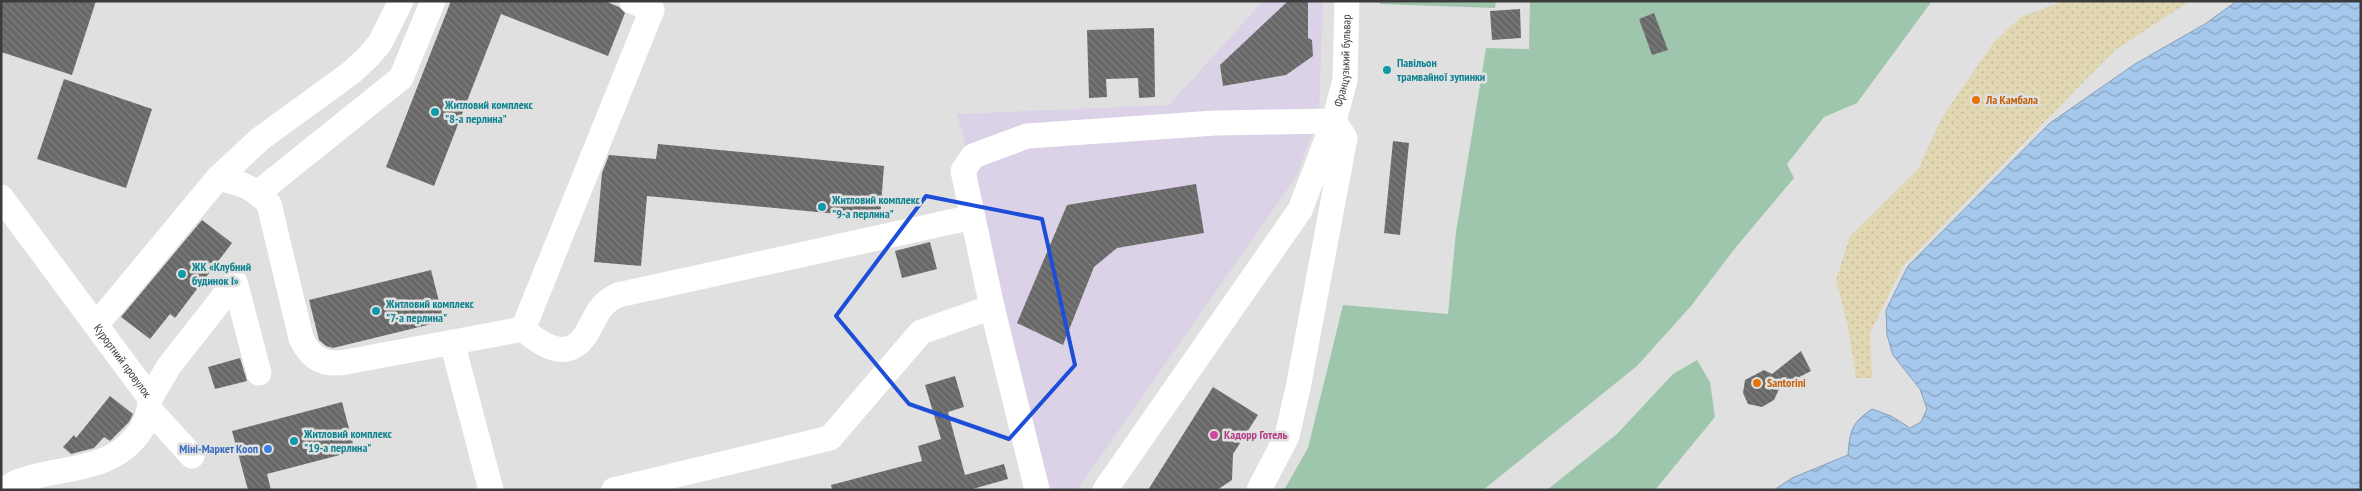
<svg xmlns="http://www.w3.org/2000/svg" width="2362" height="491" font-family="'PT Sans Narrow',sans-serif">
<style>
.commercial{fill:#dbd2e7}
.sand{fill:url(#sand-dots)}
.green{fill:#9ec6ac}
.water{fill:url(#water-waves);stroke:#869eb7}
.building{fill:url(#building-back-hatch)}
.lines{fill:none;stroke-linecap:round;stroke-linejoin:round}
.minor{stroke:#fff;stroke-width:25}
.marked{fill:none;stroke:#1d4ed8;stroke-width:4;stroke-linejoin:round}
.culture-dot{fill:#0f9aa8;stroke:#e0e0e1;stroke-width:2}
.food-dot{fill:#e8710a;stroke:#e0e0e1;stroke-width:2}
.hotel-dot{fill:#d1479c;stroke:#e0e0e1;stroke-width:2}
.shop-dot{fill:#3f7fe0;stroke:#e0e0e1;stroke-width:2}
.labels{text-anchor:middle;stroke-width:5;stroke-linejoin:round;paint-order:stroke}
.street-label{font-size:12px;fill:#3b3b3b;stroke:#e0e0e1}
.culture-label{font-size:12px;font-weight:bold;fill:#0d838f;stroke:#e0e0e1;text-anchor:start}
.food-label{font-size:12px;font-weight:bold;fill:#c56008;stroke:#e0e0e1;text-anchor:start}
.hotel-label{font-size:12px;font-weight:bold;fill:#b23c85;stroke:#e0e0e1;text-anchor:start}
.shop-label{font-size:12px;font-weight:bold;fill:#366cbe;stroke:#e0e0e1;text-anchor:end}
</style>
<defs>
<pattern id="sand-dots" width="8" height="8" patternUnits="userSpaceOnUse" patternTransform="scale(1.25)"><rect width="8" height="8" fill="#e1d7b2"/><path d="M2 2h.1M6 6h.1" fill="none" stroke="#c2b99a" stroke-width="1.8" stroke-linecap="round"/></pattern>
<pattern id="water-waves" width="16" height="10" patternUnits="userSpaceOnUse" patternTransform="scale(1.25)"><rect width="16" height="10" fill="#a6c8ec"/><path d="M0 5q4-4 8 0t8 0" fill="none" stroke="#88a4c0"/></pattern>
<pattern id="building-back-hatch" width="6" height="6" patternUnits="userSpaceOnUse" patternTransform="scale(1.25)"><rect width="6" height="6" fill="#696868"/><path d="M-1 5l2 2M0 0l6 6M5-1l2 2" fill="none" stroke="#807f7f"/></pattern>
</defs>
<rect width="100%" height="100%" fill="#e0e0e1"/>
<path class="commercial" d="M 1263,1 L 1323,1 L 1319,115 L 1296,177 L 1077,490 L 1051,490 L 1004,321 L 986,228 L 957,114 L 1169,105 Z"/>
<path class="sand" d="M 2065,1 L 2190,1 L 2114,51 L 1903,266 L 1870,333 L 1872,378 L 1856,378 L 1848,327 L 1836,280 L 1850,236 L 1918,169 L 1943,116 L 1994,42 L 2021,17 Z"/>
<g class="green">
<path d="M 1380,1 L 1496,1 L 1495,8 L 1380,4 Z"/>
<path d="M 1530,1 L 1932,1 L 1857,103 L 1824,117 L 1787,164 L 1794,178 L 1736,247 L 1691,306 L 1637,366 L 1483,490 L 1284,490 L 1308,448 L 1343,305 L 1448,314 L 1456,232 L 1486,48 L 1529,49 Z"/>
<path d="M 1697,360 L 1710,382 L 1715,417 L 1655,490 L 1547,490 L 1617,434 L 1673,374 Z"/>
</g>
<path class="water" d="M 2237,1 L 2361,1 L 2361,490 L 1774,490 L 1792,478 L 1848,455 C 1850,431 1851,423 1872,409 L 1891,416 L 1910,428 L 1921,422 L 1927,409 L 1920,389 L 1893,355 L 1887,335 L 1886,310 L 1908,266 L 2050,123 L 2135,64 L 2205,24 Z"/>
<g class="building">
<path d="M 1,1 L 96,1 L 72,75 L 1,52 Z"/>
<path d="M 451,1 L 605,1 L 619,7 L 625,13 L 608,56 L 501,14 L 434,186 L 386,167 Z"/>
<path d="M 1288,1 L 1308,1 L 1308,38 L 1312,40 L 1313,56 L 1286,75 L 1223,86 L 1220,65 Z"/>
<path d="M 1520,9 L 1521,38 L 1492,40 L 1490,11 Z"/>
<path d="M 1654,13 L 1668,50 L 1652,55 L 1639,19 Z"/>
<path d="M 1154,28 L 1155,97 L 1139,98 L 1138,78 L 1106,79 L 1107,97 L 1089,98 L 1087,30 Z"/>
<path d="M 64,79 L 152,109 L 126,188 L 37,159 Z"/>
<path d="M 1393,141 L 1409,143 L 1400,235 L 1384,233 Z"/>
<path d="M 658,144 L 884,166 L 880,218 L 647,196 L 641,266 L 594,262 L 602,173 L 609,155 L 656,159 Z"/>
<path d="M 1196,184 L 1204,233 L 1117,248 L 1094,267 L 1063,345 L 1017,323 L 1067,205 Z"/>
<path d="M 202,220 L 232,243 L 175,318 L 170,314 L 150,339 L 121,317 Z"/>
<path d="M 930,242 L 937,269 L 902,278 L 895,251 Z"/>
<path d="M 431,270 L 444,321 L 333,348 L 326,346 L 319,340 L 309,300 Z"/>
<path d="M 1801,351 L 1811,371 L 1780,387 L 1774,400 L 1762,407 L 1748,404 L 1743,393 L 1745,380 L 1764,370 L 1772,374 Z"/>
<path d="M 240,358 L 247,381 L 215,389 L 208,367 Z"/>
<path d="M 955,376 L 964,407 L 948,412 L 965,475 L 1004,464 L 1008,479 L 969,490 L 832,490 L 831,485 L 922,461 L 918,446 L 941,439 L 925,385 Z"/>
<path d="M 1213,387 L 1258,415 L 1233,454 L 1232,480 L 1217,490 L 1148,490 Z"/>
<path d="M 110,396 L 133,414 L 129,422 L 110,441 L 104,437 L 94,448 L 71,454 L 63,447 L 74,435 L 76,438 Z"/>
<path d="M 342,402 L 355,451 L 267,474 L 271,490 L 248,490 L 232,431 Z"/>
</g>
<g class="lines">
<g class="minor">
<path d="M 218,178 C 240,183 254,187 269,204 L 301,338 C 310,358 324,366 346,362 L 523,329"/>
<path d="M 259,192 L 401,78 L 433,1"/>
<path id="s1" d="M 1,197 L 150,398 C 150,414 145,427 134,439 C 108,469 69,467 33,477 C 22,480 13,482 6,490"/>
<path d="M 97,324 L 218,178 L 260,139 L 352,72 L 369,56 L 380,43 L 401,1"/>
<path d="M 523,329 C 540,344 566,362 584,337 C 597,319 595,306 618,295 L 973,217"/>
<path d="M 523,329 L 652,10 L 632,1"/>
<path d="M 452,342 L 491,490"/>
<path d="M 150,398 L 169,366 L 235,282 L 259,373"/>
<path d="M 150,410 L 192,456"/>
<path d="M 614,490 L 830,438 L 921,332 L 992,307"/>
<path d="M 1037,490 L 992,307 L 963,171 L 973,156 L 1027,136 L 1215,123 L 1334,121"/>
<path id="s2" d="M 1105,490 L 1300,210 L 1334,121 L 1345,80 L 1347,1"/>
<path d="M 1259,490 L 1287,436 L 1298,388 L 1345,138 L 1334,121"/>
</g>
</g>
<path class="marked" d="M 926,196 L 1042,219 L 1075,365 L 1009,439 L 909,404 L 836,316 Z"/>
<g class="culture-dot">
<circle cx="1387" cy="70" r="5"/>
<circle cx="435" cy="112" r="5"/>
<circle cx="822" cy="207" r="5"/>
<circle cx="182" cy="274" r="5"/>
<circle cx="376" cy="311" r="5"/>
<circle cx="294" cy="441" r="5"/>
</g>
<g class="food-dot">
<circle cx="1976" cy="100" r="5"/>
<circle cx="1757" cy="383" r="5"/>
</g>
<circle class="hotel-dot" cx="1214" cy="435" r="5"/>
<circle class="shop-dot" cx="268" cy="449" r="5"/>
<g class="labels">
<g class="street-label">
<text dy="4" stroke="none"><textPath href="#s2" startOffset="498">Французький бульвар</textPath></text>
<text dy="4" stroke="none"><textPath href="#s1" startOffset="204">Курортний провулок</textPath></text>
</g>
<g class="culture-label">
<text x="1397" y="67">Павільон<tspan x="1397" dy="14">трамвайної зупинки</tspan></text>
<text x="445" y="109">Житловий комплекс<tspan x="445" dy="14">"8-а перлина"</tspan></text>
<text x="832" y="204">Житловий комплекс<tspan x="832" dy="14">"9-а перлина"</tspan></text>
<text x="192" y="271">ЖК «Клубний<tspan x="192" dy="14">будинок I»</tspan></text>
<text x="386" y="308">Житловий комплекс<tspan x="386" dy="14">"7-а перлина"</tspan></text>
<text x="304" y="438">Житловий комплекс<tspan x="304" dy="14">"19-а перлина"</tspan></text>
</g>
<g class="food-label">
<text x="1986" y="104">Ла Камбала</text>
<text x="1767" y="387">Santorini</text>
</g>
<g class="hotel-label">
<text x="1224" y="439">Кадорр Готель</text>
</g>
<g class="shop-label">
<text x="258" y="453">Міні-Маркет Кооп</text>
</g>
</g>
<rect width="2362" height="491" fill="none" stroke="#3b3b3b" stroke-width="5"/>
</svg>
